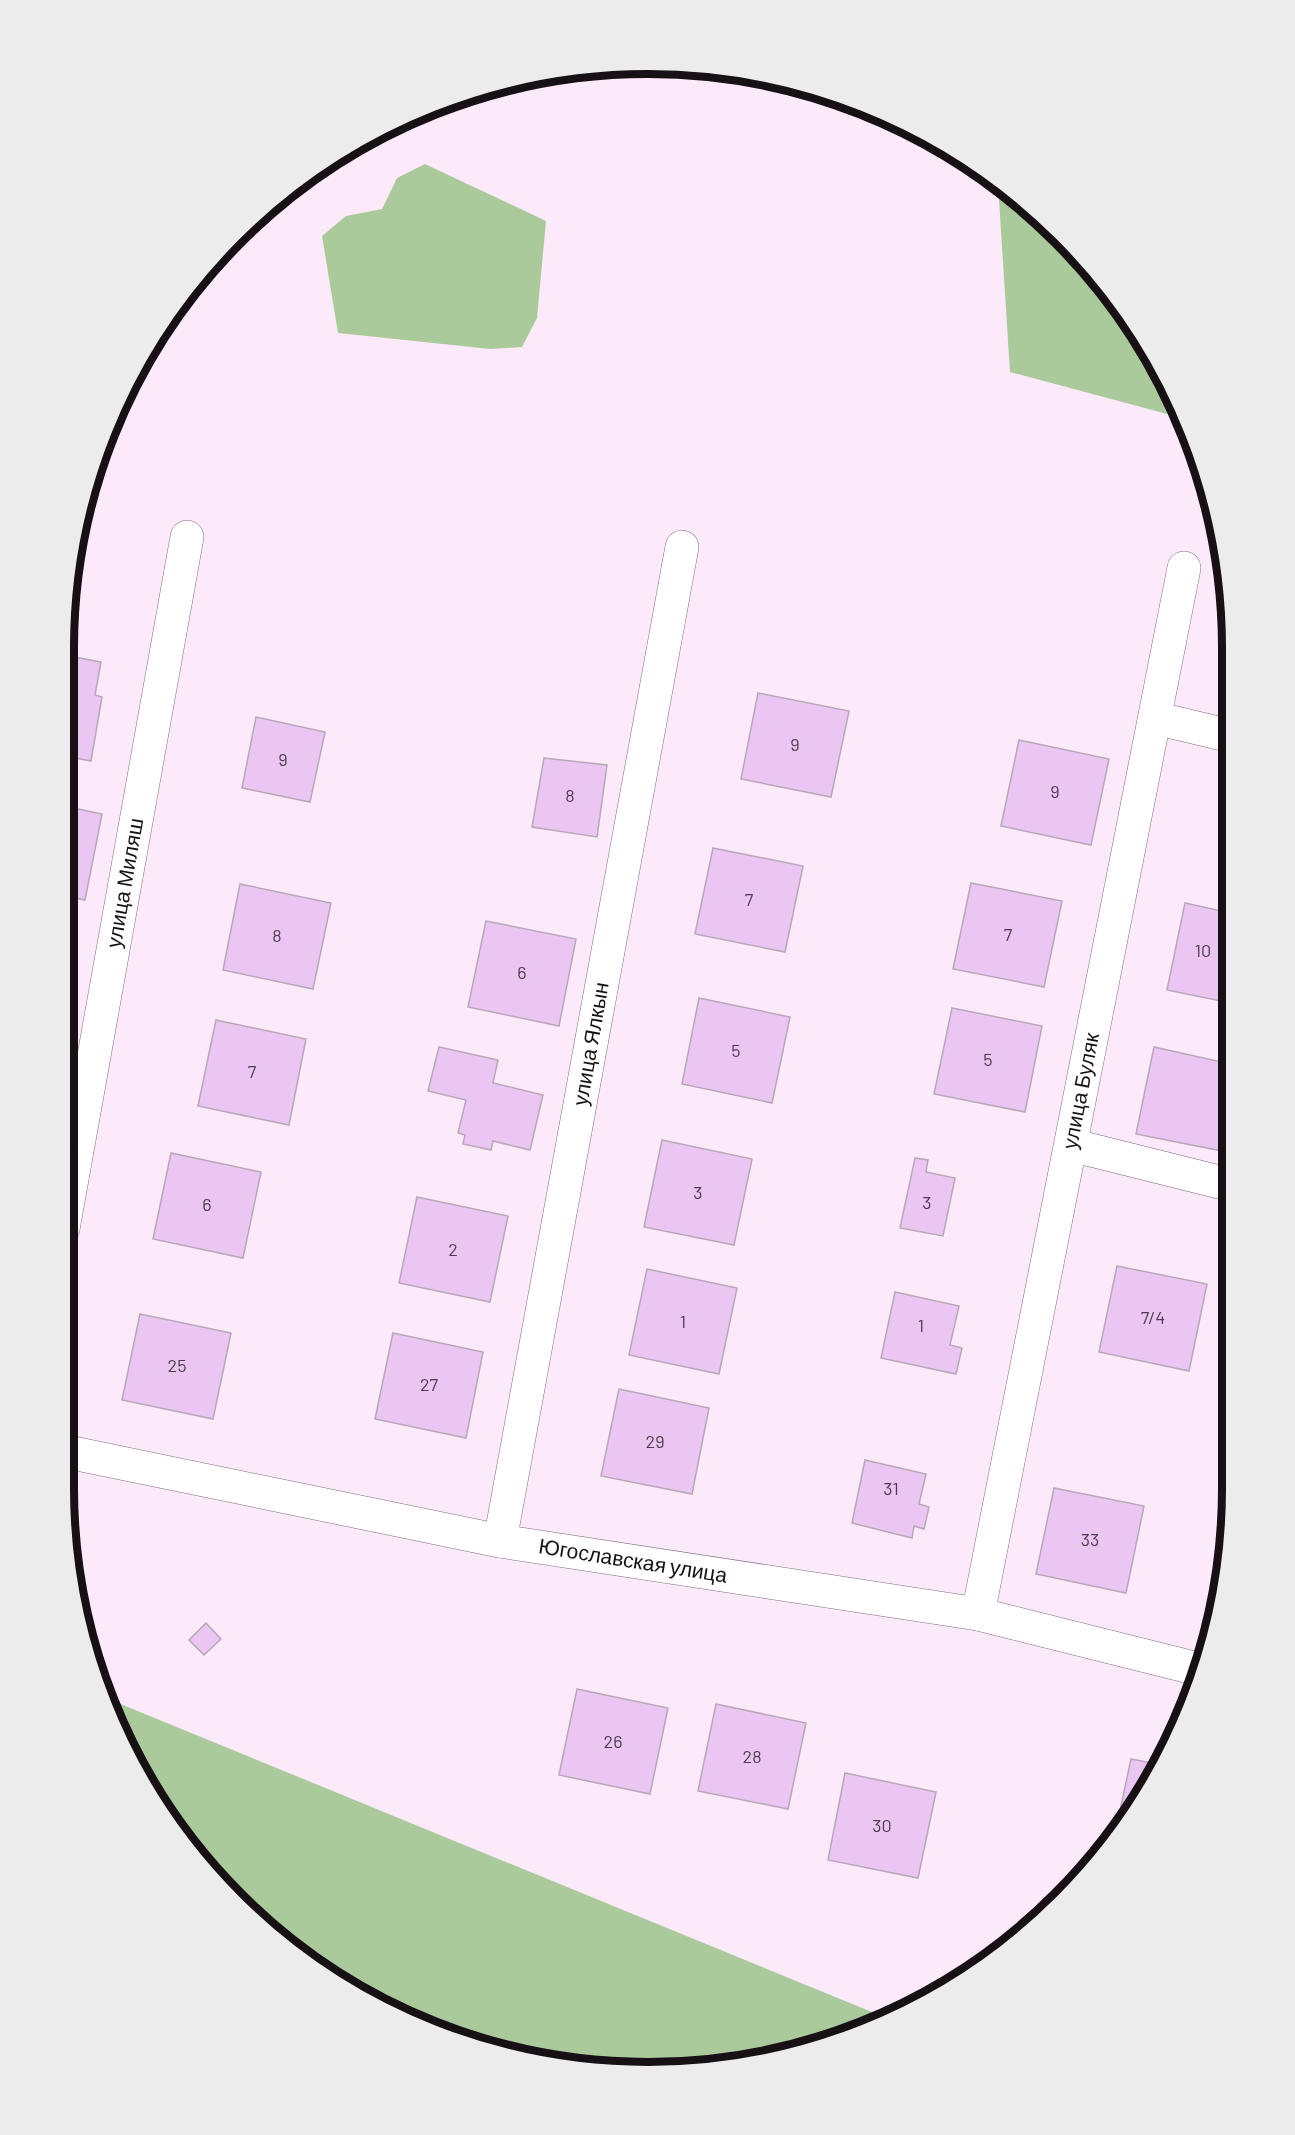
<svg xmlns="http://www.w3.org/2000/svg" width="1295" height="2135" font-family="Barlow,sans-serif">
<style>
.forest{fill:#abca9b}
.building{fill:#ebc6f2;stroke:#b7a8b9;stroke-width:1.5}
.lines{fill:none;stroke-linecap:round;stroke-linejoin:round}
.minor-casing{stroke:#7e6d7c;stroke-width:34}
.minor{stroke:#fff;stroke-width:33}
.labels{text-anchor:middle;stroke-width:4.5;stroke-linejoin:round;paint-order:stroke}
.number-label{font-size:18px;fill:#4c3e4d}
.street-label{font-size:21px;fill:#171116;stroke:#fff}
.rim{fill:none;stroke:#171116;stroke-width:8}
</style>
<rect width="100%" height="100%" fill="#fce9fa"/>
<g class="forest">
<path d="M 425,164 L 546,221 L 537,318 L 522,347 L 490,349 L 338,333 L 322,236 L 346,216 L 382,209 L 397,178 Z"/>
<path d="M 998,184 L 1087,262 L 1154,356 L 1182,418 L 1010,372 Z"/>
<path d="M 118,1703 L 889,2019 L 835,2041 L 724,2067 L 647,2072 L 460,2041 L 389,2012 L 292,1951 L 184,1843 L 123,1746 L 112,1719 Z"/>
</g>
<g class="building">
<path d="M 64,655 L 101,662 L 95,695 L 102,697 L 91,761 L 64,756 Z"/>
<path d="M 758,693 L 849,711 L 831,797 L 741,779 Z"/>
<path d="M 256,717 L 325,732 L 310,802 L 242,788 Z"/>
<path d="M 1019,740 L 1109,759 L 1091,845 L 1001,826 Z"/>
<path d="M 544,758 L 607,765 L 597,837 L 532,827 Z"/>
<path d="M 64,806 L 102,814 L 85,900 L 64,896 Z"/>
<path d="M 713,848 L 803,866 L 785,952 L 695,934 Z"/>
<path d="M 971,883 L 1062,901 L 1044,987 L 953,969 Z"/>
<path d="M 240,884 L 331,903 L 313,989 L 223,970 Z"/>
<path d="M 1185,903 L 1231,913 L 1231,1003 L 1167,990 Z"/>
<path d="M 486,921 L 576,939 L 559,1026 L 468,1007 Z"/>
<path d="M 64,942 L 70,943 L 64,975 Z"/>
<path d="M 699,998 L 790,1017 L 772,1103 L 682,1084 Z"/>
<path d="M 952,1008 L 1042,1026 L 1025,1112 L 934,1094 Z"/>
<path d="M 216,1020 L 306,1039 L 289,1125 L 198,1106 Z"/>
<path d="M 439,1047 L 498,1060 L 493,1083 L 543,1095 L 530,1150 L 493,1141 L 491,1150 L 463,1144 L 465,1135 L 458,1133 L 466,1100 L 428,1091 Z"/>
<path d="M 1154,1047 L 1231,1064 L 1231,1132 L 1227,1152 L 1136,1134 Z"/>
<path d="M 662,1140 L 752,1159 L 734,1245 L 644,1227 Z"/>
<path d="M 171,1153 L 261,1172 L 243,1258 L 153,1239 Z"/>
<path d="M 915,1158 L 928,1160 L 926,1172 L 955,1178 L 943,1236 L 900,1228 Z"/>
<path d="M 417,1197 L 508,1216 L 490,1302 L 399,1283 Z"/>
<path d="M 1117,1266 L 1207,1284 L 1189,1371 L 1099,1352 Z"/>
<path d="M 647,1269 L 737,1288 L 719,1374 L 629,1355 Z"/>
<path d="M 895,1292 L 959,1306 L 950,1345 L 962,1348 L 956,1374 L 881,1358 Z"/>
<path d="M 140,1314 L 231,1333 L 213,1419 L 122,1400 Z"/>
<path d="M 393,1333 L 483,1352 L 466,1438 L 375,1419 Z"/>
<path d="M 619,1389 L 709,1408 L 692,1494 L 601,1476 Z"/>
<path d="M 865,1460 L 926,1474 L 919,1504 L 929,1507 L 924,1529 L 914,1526 L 912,1538 L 852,1523 Z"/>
<path d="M 1054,1488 L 1144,1506 L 1126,1593 L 1036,1574 Z"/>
<path d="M 206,1623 L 221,1639 L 204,1655 L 189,1640 Z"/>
<path d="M 577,1689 L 668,1708 L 650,1794 L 559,1775 Z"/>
<path d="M 716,1704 L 806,1723 L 788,1809 L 698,1791 Z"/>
<path d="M 1131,1759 L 1157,1764 L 1133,1813 L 1115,1834 Z"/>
<path d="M 845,1773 L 936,1792 L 918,1878 L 828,1860 Z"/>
</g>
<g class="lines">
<g class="minor-casing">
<g id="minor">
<path d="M 1155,718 L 1231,736"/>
<path d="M 1071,1145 L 1231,1185"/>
<path d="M 63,1229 L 187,537"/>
<path d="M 63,1451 L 500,1541 L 978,1614 L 1202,1670"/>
<path d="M 500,1541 L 682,547"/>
<path d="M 978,1614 L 1184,568"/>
</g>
</g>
<use href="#minor" class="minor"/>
</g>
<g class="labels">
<g class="number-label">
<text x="795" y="751">9</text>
<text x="283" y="766">9</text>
<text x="1055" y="798">9</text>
<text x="570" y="802">8</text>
<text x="749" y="906">7</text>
<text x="1008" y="941">7</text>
<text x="277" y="942">8</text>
<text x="1203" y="957">10</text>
<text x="522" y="979">6</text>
<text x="736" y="1057">5</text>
<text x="988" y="1066">5</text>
<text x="252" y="1078">7</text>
<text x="698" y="1199">3</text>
<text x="927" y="1209">3</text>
<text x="207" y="1211">6</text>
<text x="453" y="1256">2</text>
<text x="1153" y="1324">7/4</text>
<text x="683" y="1328">1</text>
<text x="921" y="1332">1</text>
<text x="177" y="1372">25</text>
<text x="429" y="1391">27</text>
<text x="655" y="1448">29</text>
<text x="891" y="1495">31</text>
<text x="1090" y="1546">33</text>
<text x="613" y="1748">26</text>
<text x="752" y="1763">28</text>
<text x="882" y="1832">30</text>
</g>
<g class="street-label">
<text transform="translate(125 883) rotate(-80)" y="7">улица Миляш</text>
<text transform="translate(591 1044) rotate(-80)" y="7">улица Ялкын</text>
<text transform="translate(1081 1091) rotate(-79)" y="7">улица Буляк</text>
<text transform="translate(633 1561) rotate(9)" y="7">Югославская улица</text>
</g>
</g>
<path d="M0 0H1295V2135H0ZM648 74H648A574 574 0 0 1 1222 648V1488A574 574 0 0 1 648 2062H648A574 574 0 0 1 74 1488V648A574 574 0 0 1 648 74Z" fill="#ececec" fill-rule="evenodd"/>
<path class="rim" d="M648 74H648A574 574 0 0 1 1222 648V1488A574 574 0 0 1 648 2062H648A574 574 0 0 1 74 1488V648A574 574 0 0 1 648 74Z"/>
</svg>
